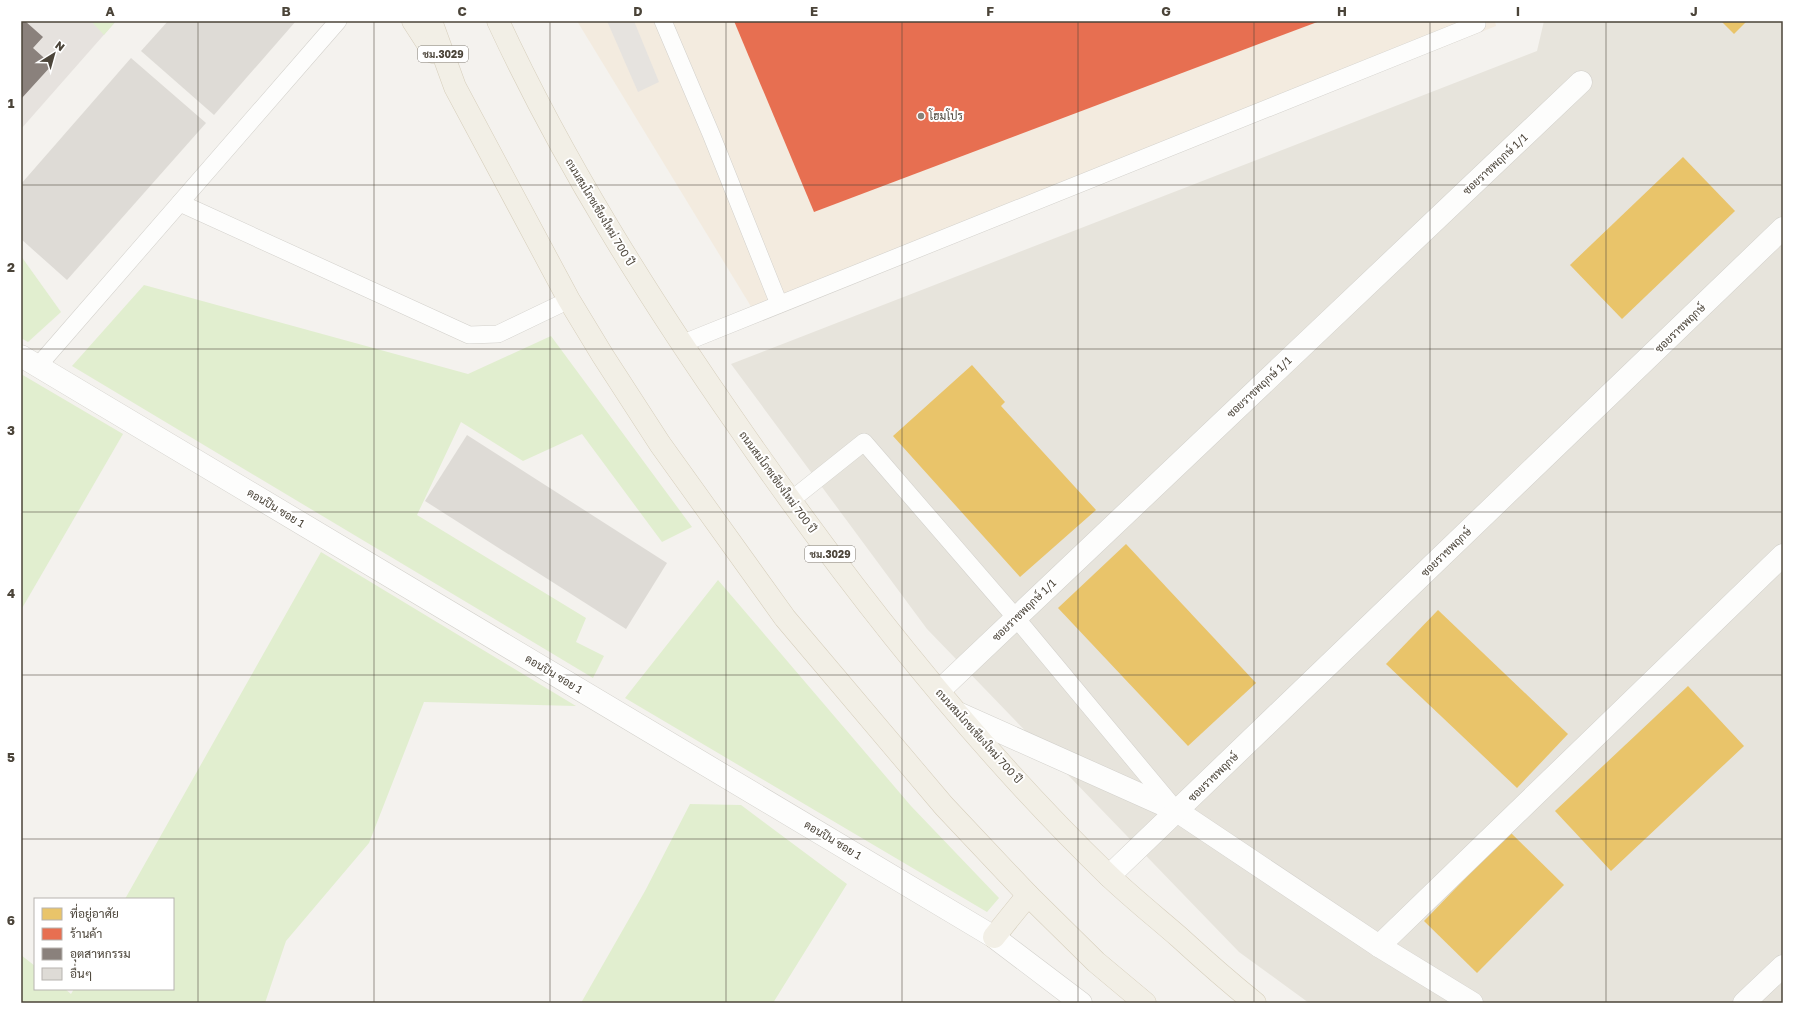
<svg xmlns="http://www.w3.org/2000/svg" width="1804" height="1024" font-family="'Golos Text',Sarabun,sans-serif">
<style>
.residential{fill:#e7e4dc}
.commercial{fill:#f3ebdf}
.industrial{fill:#e6e2de}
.green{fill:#e1eecf}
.parking{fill:#e6e3df}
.homes{fill:#e9c46a}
.shops{fill:#e76f51}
.industry{fill:#8a817c}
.building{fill:#dedbd6}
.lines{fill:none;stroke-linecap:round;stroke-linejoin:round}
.lane-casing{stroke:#d2d0cb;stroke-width:18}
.street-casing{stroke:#d2d0cb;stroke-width:23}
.primary-casing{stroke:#d6cebb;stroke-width:23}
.lane{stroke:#fdfdfc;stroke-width:17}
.street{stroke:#fdfdfc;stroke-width:22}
.primary{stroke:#f2efe6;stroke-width:22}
.grid{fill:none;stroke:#4b4439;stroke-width:1;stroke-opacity:0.55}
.poi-dot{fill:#868178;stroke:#fff;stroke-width:1.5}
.labels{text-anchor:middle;stroke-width:4;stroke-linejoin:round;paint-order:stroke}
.shield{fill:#fff;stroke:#817c74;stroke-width:1}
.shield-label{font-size:10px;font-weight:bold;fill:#4b4439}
.poi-label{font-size:11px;fill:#4b4439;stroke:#fff;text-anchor:start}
.street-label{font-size:11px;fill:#4b4439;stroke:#fff}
.neatline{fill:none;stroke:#4b4439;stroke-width:1.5}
.grid-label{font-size:13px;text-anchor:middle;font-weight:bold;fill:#4b4439}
</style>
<rect width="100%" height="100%" fill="#f4f2ee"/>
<path class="residential" d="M 1544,21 L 1783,21 L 1783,1003 L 1309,1003 L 1239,952 L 927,629 L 731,364 L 1537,51 Z"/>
<path class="commercial" d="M 577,21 L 1495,21 L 1496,26 L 758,318 Z"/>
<path class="industrial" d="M 21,21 L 116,21 L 21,129 Z"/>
<g class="green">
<path d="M 91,21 L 116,21 L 104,35 Z"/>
<path d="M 21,256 L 61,312 L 28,342 L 21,338 Z"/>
<path d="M 144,285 L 468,374 L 551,336 L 692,527 L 662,542 L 582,434 L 523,461 L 461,422 L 417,515 L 586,618 L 576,642 L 604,656 L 593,678 L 72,366 Z"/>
<path d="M 21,374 L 123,434 L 21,610 Z"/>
<path d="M 321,552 L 576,706 L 424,702 L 369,843 L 286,941 L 265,1003 L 21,1003 L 21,955 L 35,966 L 35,989 L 65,989 L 71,994 L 74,989 L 173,989 L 173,899 L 125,899 Z"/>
<path d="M 718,580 L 911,806 L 999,898 L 987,912 L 625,698 Z"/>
<path d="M 690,804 L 741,805 L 847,884 L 773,1003 L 581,1003 L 645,891 Z"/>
</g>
<path class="parking" d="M 607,21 L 634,21 L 659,82 L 638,92 Z"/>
<g class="homes">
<path d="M 1721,21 L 1747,21 L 1734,34 Z"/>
<path d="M 1683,157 L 1735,211 L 1622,319 L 1570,265 Z"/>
<path d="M 972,365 L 1005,402 L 1001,406 L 1096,510 L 1020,577 L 893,436 Z"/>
<path d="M 1126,544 L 1256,683 L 1188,746 L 1058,608 Z"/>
<path d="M 1438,610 L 1568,734 L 1517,788 L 1386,664 Z"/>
<path d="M 1688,686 L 1744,746 L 1611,871 L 1555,811 Z"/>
<path d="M 1510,832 L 1564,885 L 1477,973 L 1424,921 Z"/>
</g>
<path class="shops" d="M 734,21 L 1320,21 L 814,212 Z"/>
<path class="industry" d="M 21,21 L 25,21 L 43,37 L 33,48 L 52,65 L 21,99 Z"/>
<g class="building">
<path d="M 168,21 L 296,21 L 214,115 L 141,51 Z"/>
<path d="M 131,58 L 206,123 L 67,280 L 21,239 L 21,184 Z"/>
<path d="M 467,435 L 667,563 L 626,629 L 425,501 Z"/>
</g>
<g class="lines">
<g class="lane-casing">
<g id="lane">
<path d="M 663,21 L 711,134 L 779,304"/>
<path d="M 180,203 L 469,335 L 498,334 L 569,300"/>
<path d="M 681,344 L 1477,24 L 1476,21"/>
<path d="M 38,366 L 338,21"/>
<path d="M 790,501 L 864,442 L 1016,618 L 1175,809"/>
</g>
</g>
<g class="street-casing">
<g id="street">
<path d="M 21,356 L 994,937 L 1081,1003"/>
<path d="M 939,691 L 1581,82"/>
<path d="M 958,713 L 1177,811 L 1379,946 L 1472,1003"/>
<path d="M 1109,876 L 1783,228"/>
<path d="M 1379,946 L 1783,555"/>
<path d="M 1744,1003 L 1783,966"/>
</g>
</g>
<g class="primary-casing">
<g id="primary">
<path d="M 413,21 L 433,52"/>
<path d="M 431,21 L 455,87 L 569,300 L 603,356 L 660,444 L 785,618 L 944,806 L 1028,895 L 1096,962 L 1145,1003"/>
<path d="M 498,21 C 564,163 648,297 738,426 C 847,584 970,741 1108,875 C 1131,897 1156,917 1179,937 C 1204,960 1229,982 1255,1003"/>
<path d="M 994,937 L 1028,895"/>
</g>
</g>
<use href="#lane" class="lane"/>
<use href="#street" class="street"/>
<use href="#primary" class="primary"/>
</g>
<path class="grid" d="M 198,21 L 198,1003M 374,21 L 374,1003M 550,21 L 550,1003M 726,21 L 726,1003M 902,21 L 902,1003M 1078,21 L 1078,1003M 1254,21 L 1254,1003M 1430,21 L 1430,1003M 1606,21 L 1606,1003M 21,185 L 1783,185M 21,349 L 1783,349M 21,512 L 1783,512M 21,675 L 1783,675M 21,839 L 1783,839"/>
<circle class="poi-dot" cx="921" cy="116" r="4"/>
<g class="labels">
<g class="shield">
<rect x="418" y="46" width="50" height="16" rx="3"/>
<rect x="805" y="546" width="50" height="16" rx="3"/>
</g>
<g class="shield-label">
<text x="443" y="58">ชม.3029</text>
<text x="830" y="558">ชม.3029</text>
</g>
<g class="poi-label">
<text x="929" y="120">โฮมโปร</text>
</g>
<g class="street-label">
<text transform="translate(1495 164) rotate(-43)" y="4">ซอยราชพฤกษ์ 1/1</text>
<text transform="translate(600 212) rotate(59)" y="4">ถนนสมโภชเชียงใหม่ 700 ปี</text>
<text transform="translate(1680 328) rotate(-44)" y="4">ซอยราชพฤกษ์</text>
<text transform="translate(1259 387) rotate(-43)" y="4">ซอยราชพฤกษ์ 1/1</text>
<text transform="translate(778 482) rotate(54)" y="4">ถนนสมโภชเชียงใหม่ 700 ปี</text>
<text transform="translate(276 508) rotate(31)" y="4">ดอนปิน ซอย 1</text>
<text transform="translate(1446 552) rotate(-44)" y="4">ซอยราชพฤกษ์</text>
<text transform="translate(1024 610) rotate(-44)" y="4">ซอยราชพฤกษ์ 1/1</text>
<text transform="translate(554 674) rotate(31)" y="4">ดอนปิน ซอย 1</text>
<text transform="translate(979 736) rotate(48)" y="4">ถนนสมโภชเชียงใหม่ 700 ปี</text>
<text transform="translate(1213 777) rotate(-44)" y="4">ซอยราชพฤกษ์</text>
<text transform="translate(833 840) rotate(31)" y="4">ดอนปิน ซอย 1</text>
</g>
</g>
<rect width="1804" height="1024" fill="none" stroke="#ffffff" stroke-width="44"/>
<rect x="34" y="898" width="140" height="92" fill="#ffffff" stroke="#b7b4b0"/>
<rect x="42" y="908" width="20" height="12" fill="#e9c46a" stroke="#b7b4b0"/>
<text x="70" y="918" font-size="12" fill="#4b4439">ที่อยู่อาศัย</text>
<rect x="42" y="928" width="20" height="12" fill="#e76f51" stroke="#b7b4b0"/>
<text x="70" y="938" font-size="12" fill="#4b4439">ร้านค้า</text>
<rect x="42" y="948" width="20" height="12" fill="#8a817c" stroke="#b7b4b0"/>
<text x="70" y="958" font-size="12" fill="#4b4439">อุตสาหกรรม</text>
<rect x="42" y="968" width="20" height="12" fill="#dedbd6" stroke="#b7b4b0"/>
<text x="70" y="978" font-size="12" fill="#4b4439">อื่นๆ</text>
<g transform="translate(54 54) rotate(37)" stroke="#ffffff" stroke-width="3" paint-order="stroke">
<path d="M0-3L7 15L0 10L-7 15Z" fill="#4b4439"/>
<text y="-6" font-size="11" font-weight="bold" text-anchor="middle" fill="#4b4439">N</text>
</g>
<rect x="22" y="22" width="1760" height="980" class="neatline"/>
<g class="grid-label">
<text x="110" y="16">A</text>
<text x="286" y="16">B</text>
<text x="462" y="16">C</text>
<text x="638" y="16">D</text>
<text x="814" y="16">E</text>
<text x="990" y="16">F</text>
<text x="1166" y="16">G</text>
<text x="1342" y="16">H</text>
<text x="1518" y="16">I</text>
<text x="1694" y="16">J</text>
<text x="11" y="108">1</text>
<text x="11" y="272">2</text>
<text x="11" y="435">3</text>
<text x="11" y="598">4</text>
<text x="11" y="762">5</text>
<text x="11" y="925">6</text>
</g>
</svg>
